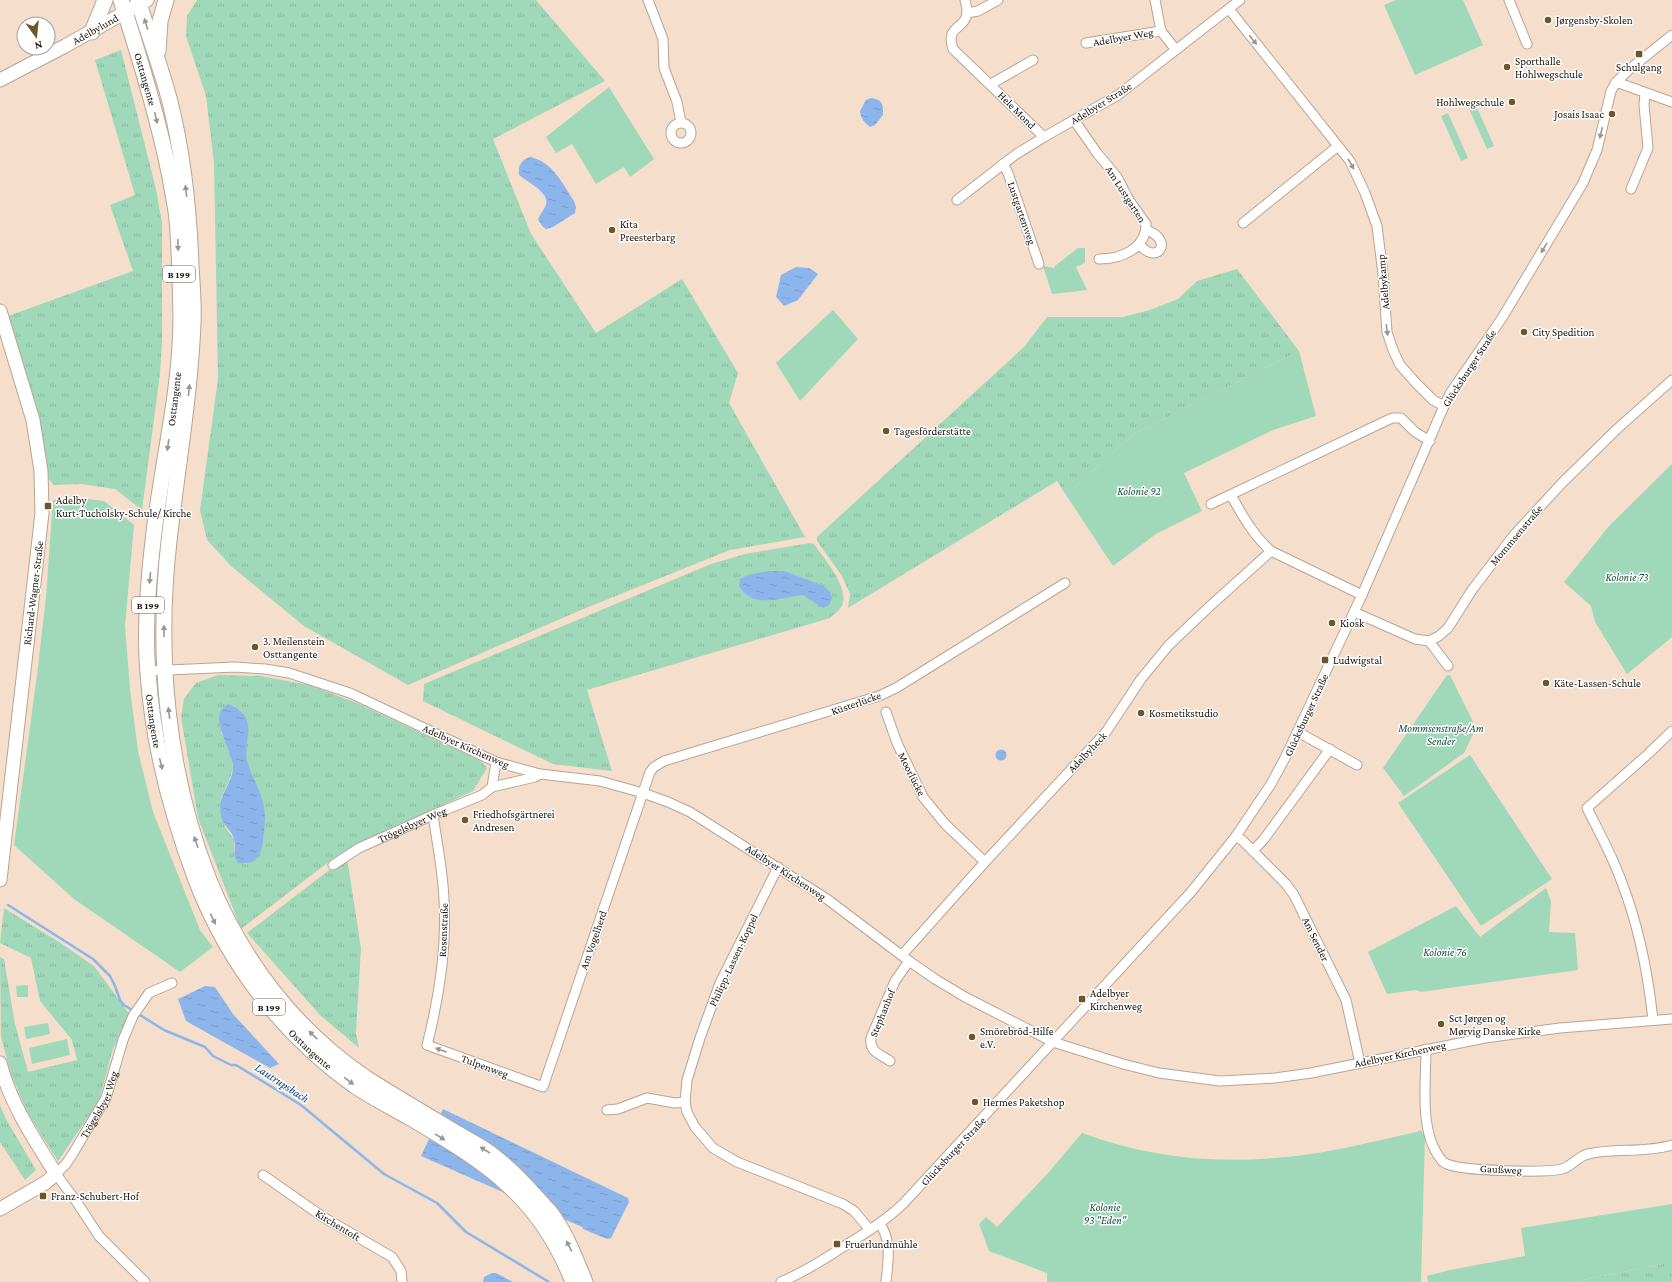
<svg xmlns="http://www.w3.org/2000/svg" width="1672" height="1282" font-family="'Crimson Pro',serif">
<style>
.grass{fill:url(#grass-tufts);fill-rule:evenodd}
.green{fill:#a0d8ba}
.water{fill:url(#water-ripples)}
.lines{fill:none;stroke-linecap:round;stroke-linejoin:round}
.stream{stroke:#8cb6eb;stroke-width:2.5}
.street-casing{stroke:#b9a492;stroke-width:11}
.secondary-casing{stroke:#b9a492;stroke-width:15}
.primary-casing{stroke:#b9a492;stroke-width:17}
.street{stroke:#fff;stroke-width:9}
.secondary{stroke:#fff;stroke-width:13}
.primary{stroke:#fff;stroke-width:15}
.oneway{fill:#989592}
.poi-dot{fill:#6f5627;stroke:#fff;stroke-width:1.5}
.labels{text-anchor:middle;stroke-width:3;stroke-linejoin:round;paint-order:stroke}
.shield{fill:#fff;stroke:#5f5a56;stroke-width:1}
.shield-label{font-size:10px;font-weight:bold;fill:#1b140d}
.poi-label{font-size:11px;fill:#1b140d;stroke:#fff;text-anchor:start}
.street-label{font-size:11px;fill:#1b140d;stroke:#fff}
.park-label{font-size:11px;font-style:italic;fill:#164d35;stroke:#fff}
.water-label{font-size:12px;font-style:italic;fill:#0e4887;stroke:#fff}
</style>
<defs>
<pattern id="grass-tufts" width="24" height="20" patternUnits="userSpaceOnUse"><rect width="24" height="20" fill="#a0d8ba"/><path d="M3 7l-1-3M5 7V3M7 7l1-3M15 17l-1-3M17 17v-4M19 17l1-3" fill="none" stroke="#89b89f"/></pattern>
<pattern id="water-ripples" width="26" height="14" patternUnits="userSpaceOnUse"><rect width="26" height="14" fill="#8cb6eb"/><path d="M2 4q2-2 4 0t4 0M15 11q2-2 4 0t4 0" fill="none" stroke="#789cc8"/></pattern>
</defs>
<rect width="100%" height="100%" fill="#f5dfcc"/>
<g class="grass">
<path d="M 197,0 L 536,0 L 605,81 L 493,139 L 531,234 L 596,333 L 682,279 L 738,373 L 729,403 L 805,537 L 730,550 L 581,610 L 408,685 L 304,626 L 231,566 L 207,540 L 200,510 L 218,379 L 214,163 L 206,96 L 186,36 L 187,16 Z"/>
<path d="M 121,50 L 156,189 L 162,223 L 162,341 L 160,374 L 142,510 L 115,489 L 82,484 L 54,485 L 47,477 L 36,404 L 8,316 L 133,271 L 110,205 L 135,195 L 95,60 Z"/>
<path d="M 1237,269 L 1299,351 L 1134,434 L 1066,495 L 1057,481 L 848,608 L 850,594 L 842,576 L 817,541 L 817,537 L 1024,347 L 1047,317 L 1123,317 L 1150,310 L 1178,299 L 1197,281 Z"/>
<path d="M 810,543 L 814,544 C 824,558 852,591 841,607 C 839,611 833,615 830,618 L 587,690 L 612,771 L 553,764 L 423,701 L 424,684 L 711,564 L 745,554 Z"/>
<path d="M 218,675 L 261,676 L 309,685 L 357,703 L 481,761 L 487,768 L 473,791 L 346,851 L 330,861 L 241,929 L 198,818 L 181,717 L 184,699 L 196,683 ZM 233,705 L 241,711 L 246,719 L 248,736 L 245,751 L 247,761 L 263,804 L 258,856 L 253,861 L 245,864 L 234,851 L 234,839 L 225,827 L 221,798 L 229,781 L 233,769 L 232,756 L 228,745 L 221,733 Z"/>
<path d="M 347,858 L 361,948 L 356,1033 L 359,1048 L 320,1015 L 247,933 L 333,867 Z"/>
<path d="M 4,908 L 59,942 L 94,966 L 130,1015 L 113,1049 L 99,1101 L 58,1161 L 28,1114 L 11,1074 L 1,1037 L 0,957 L 4,959 L 15,1024 L 28,1072 L 77,1060 L 72,1040 L 40,1001 L 31,958 L 0,943 Z"/>
<path d="M 0,1105 L 6,1119 L 36,1170 L 25,1180 L 0,1142 Z"/>
<path d="M 1672,1262 L 1672,1282 L 1573,1282 Z"/>
</g>
<g class="green">
<path d="M 1396,0 L 1463,0 L 1483,45 L 1415,75 L 1384,5 Z"/>
<path d="M 609,87 L 654,159 L 630,177 L 624,167 L 596,184 L 572,144 L 556,153 L 546,137 Z"/>
<path d="M 1474,101 L 1494,146 L 1487,149 L 1467,104 Z"/>
<path d="M 1448,113 L 1468,158 L 1461,161 L 1441,116 Z"/>
<path d="M 1078,248 L 1085,248 L 1085,263 L 1076,267 L 1087,290 L 1052,294 L 1043,266 L 1054,268 L 1056,265 Z"/>
<path d="M 833,310 L 858,339 L 800,401 L 776,363 Z"/>
<path d="M 1299,351 L 1316,416 L 1273,430 L 1184,473 L 1202,511 L 1156,534 L 1113,566 L 1066,495 L 1134,434 Z"/>
<path d="M 1672,464 L 1672,637 L 1627,674 L 1595,622 L 1591,606 L 1564,582 L 1609,526 Z"/>
<path d="M 80,498 L 104,501 L 134,525 L 125,626 L 130,689 L 138,751 L 153,812 L 200,930 L 213,947 L 180,972 L 74,899 L 14,845 L 37,675 L 46,597 L 53,500 Z"/>
<path d="M 1447,675 L 1450,675 L 1476,728 L 1464,753 L 1404,796 L 1383,768 Z"/>
<path d="M 1470,755 L 1552,879 L 1481,926 L 1398,803 Z"/>
<path d="M 1546,888 L 1551,901 L 1549,932 L 1575,933 L 1578,970 L 1421,992 L 1416,990 L 1387,994 L 1368,952 L 1456,906 L 1480,937 Z"/>
<path d="M 28,985 L 28,997 L 17,997 L 16,986 Z"/>
<path d="M 48,1023 L 50,1034 L 26,1039 L 24,1027 Z"/>
<path d="M 67,1039 L 70,1055 L 32,1064 L 29,1048 Z"/>
<path d="M 1420,1130 L 1425,1135 L 1421,1282 L 1047,1282 L 1047,1273 L 989,1251 L 979,1224 L 986,1217 L 997,1227 L 1049,1172 L 1082,1133 C 1150,1158 1214,1164 1286,1157 C 1330,1153 1374,1141 1417,1132 Z"/>
<path d="M 1672,1204 L 1672,1262 L 1573,1282 L 1428,1282 L 1427,1276 L 1450,1270 L 1525,1256 L 1521,1228 Z"/>
</g>
<g class="water">
<path d="M 871,98 C 883,100 883,104 883,115 L 875,125 L 870,127 C 864,122 861,119 860,111 L 866,100 Z"/>
<path d="M 530,157 C 553,162 562,183 574,201 L 576,207 L 575,213 L 553,227 L 546,229 L 542,226 L 538,219 C 540,214 544,210 546,205 C 550,192 527,182 519,175 C 518,165 521,160 530,157 Z"/>
<path d="M 796,267 L 809,268 L 818,274 L 798,300 L 784,306 L 776,297 L 781,275 Z"/>
<path d="M 768,571 L 784,571 L 824,586 L 830,592 L 832,598 L 829,605 L 823,608 L 803,595 C 781,597 753,610 739,586 L 740,579 L 748,575 Z"/>
<path d="M 228,704 C 236,706 242,711 246,718 C 252,731 244,747 247,760 C 251,775 260,789 263,803 C 266,813 265,822 264,831 C 262,849 262,866 238,863 C 232,856 236,848 234,839 C 233,832 223,826 221,816 C 217,794 231,787 233,769 C 234,749 205,717 228,704 Z"/>
<circle cx="1001" cy="755" r="5.5"/>
<path d="M 205,986 L 215,987 L 233,1014 L 279,1064 L 270,1068 L 186,1021 L 178,999 Z"/>
<path d="M 443,1109 L 628,1198 L 629,1202 L 611,1238 L 607,1239 L 583,1229 L 582,1227 L 421,1156 Z"/>
<path d="M 492,1273 L 496,1273 L 513,1282 L 483,1282 L 484,1277 Z"/>
</g>
<g class="lines">
<path class="stream" d="M 8,905 L 93,959 L 110,976 L 115,986 L 120,1000 L 124,1005 L 164,1030 L 205,1047 L 213,1056 L 231,1065 L 236,1065 L 301,1105 L 384,1174 L 437,1203 L 466,1232 L 549,1282"/>
<g class="street-casing">
<g id="street">
<path d="M 648,0 L 663,39 L 664,68 L 677,102 L 681,122"/>
<path d="M 965,0 C 966,4 967,9 967,13 C 965,30 945,25 953,49 L 1044,137"/>
<path d="M 1155,0 L 1161,31 L 1176,50"/>
<path d="M 1509,0 L 1527,44"/>
<path d="M 1229,9 L 1350,161 L 1365,193 L 1377,226 L 1383,274 L 1387,332 L 1393,350 L 1400,365 L 1416,383 L 1433,400 L 1444,406"/>
<path d="M 967,13 L 978,11 L 998,0"/>
<path d="M 1086,43 L 1161,31"/>
<path d="M 1616,82 L 1672,102"/>
<path d="M 991,84 L 1033,60"/>
<path d="M 1074,120 L 1097,153 L 1117,177 L 1129,200 L 1146,224 C 1146,249 1121,259 1099,259"/>
<circle cx="681" cy="133" r="10"/>
<path d="M 1003,164 L 1008,173 L 1039,264"/>
<path d="M 1631,189 L 1648,148 L 1644,105 L 1645,93"/>
<path d="M 957,200 L 1015,155 L 1044,137 L 1118,95 L 1240,0"/>
<path d="M 1243,223 L 1338,146"/>
<path d="M 1140,245 C 1157,266 1175,240 1146,230"/>
<path d="M 1231,495 C 1242,515 1253,535 1271,551 L 1362,595"/>
<path d="M 1211,504 L 1392,418 L 1401,418 L 1415,432 L 1430,441"/>
<path d="M 1354,612 L 1415,639 L 1429,641 L 1439,636 L 1448,628 L 1472,590 L 1514,535 L 1563,482 L 1617,429 L 1672,380"/>
<path d="M 1429,641 L 1448,666"/>
<path d="M 147,671 L 235,667 L 265,669 L 289,673 L 350,693 L 496,762 L 540,774 L 600,781 L 643,793 L 668,802 L 690,812 L 827,899 L 909,961 L 935,979 L 965,997 L 1053,1042 L 1123,1064 L 1159,1073 L 1220,1081 L 1275,1078 L 1311,1073 L 1485,1038 L 1560,1028 L 1672,1019"/>
<path d="M 886,712 L 897,743 L 923,797 L 945,824 L 985,862"/>
<path d="M 1298,732 L 1357,765"/>
<path d="M 492,787 L 496,762"/>
<path d="M 433,815 C 437,843 443,871 444,900 C 447,949 439,998 427,1045 L 543,1087 L 650,772 L 654,767 L 664,761 L 879,696 L 896,688 L 1065,583"/>
<path d="M 1236,836 L 1243,841 L 1286,884 L 1294,895 L 1346,1000 L 1360,1063"/>
<path d="M 1253,851 L 1264,839 L 1330,749"/>
<path id="s1" d="M 333,865 L 359,848 L 433,815 L 482,795 L 492,787 L 535,777 L 540,774"/>
<path d="M 778,867 L 720,983 L 700,1038 L 687,1080 L 685,1102 L 687,1112 L 695,1127 L 713,1148 L 737,1162 L 843,1204 L 854,1211 L 870,1230"/>
<path d="M 902,955 L 985,862 L 1106,732 L 1141,679 L 1169,645 L 1209,607 L 1271,551"/>
<path d="M 1653,1020 C 1648,973 1639,927 1622,883 C 1613,857 1599,832 1587,808 L 1648,754 L 1672,731"/>
<path d="M 1426,1049 C 1426,1081 1419,1131 1440,1158 C 1441,1160 1444,1163 1447,1164 C 1461,1171 1545,1173 1562,1169 C 1571,1167 1578,1156 1588,1154 C 1615,1148 1645,1153 1672,1145"/>
<path d="M 890,1061 C 880,1054 869,1052 871,1038 L 895,981 L 909,961"/>
<path d="M 607,1110 L 618,1109 L 647,1098 L 675,1103 L 685,1102"/>
<path d="M 263,1175 L 323,1217 L 392,1257 L 401,1271 L 402,1282"/>
<path d="M 880,1224 C 892,1241 888,1262 886,1282"/>
<path id="s2" d="M 145,1282 L 99,1236 L 76,1201 L 56,1174 L 66,1164 L 72,1155 L 106,1098 L 123,1040 L 133,1016 L 149,993 L 172,983"/>
<path d="M 781,1282 C 804,1272 825,1259 846,1245 C 866,1233 886,1220 903,1204 L 1191,892 L 1236,836 L 1271,784 L 1285,758 L 1362,595 L 1444,406 L 1451,392 L 1502,318 L 1583,183 L 1597,150 L 1611,91 L 1616,82 L 1631,68 L 1672,35"/>
</g>
</g>
<g class="secondary-casing">
<g id="secondary">
<path id="s3" d="M 0,80 L 65,46 L 147,0"/>
<path d="M 0,311 L 33,420 L 41,471 L 42,513 L 0,880"/>
<path d="M 0,1063 C 10,1103 34,1139 56,1174 L 45,1183 L 0,1209"/>
</g>
</g>
<g class="primary-casing">
<g id="primary">
<path id="s4" d="M 121,0 C 140,58 158,117 170,177 C 172,191 176,206 177,220 C 180,252 180,284 181,316 C 181,392 161,466 153,541 C 148,584 144,630 148,673 C 153,745 171,813 196,880 C 228,963 282,1034 355,1086 C 373,1098 393,1108 412,1119 C 487,1163 540,1197 573,1282"/>
<path d="M 138,0 C 148,33 160,65 169,98 C 183,152 189,209 191,265 C 192,284 194,304 193,323 C 190,397 177,469 169,541 C 156,655 167,773 209,880 C 242,960 294,1029 366,1078 C 397,1098 429,1116 460,1135 C 470,1141 482,1147 491,1154 C 509,1167 524,1183 539,1200 C 543,1205 549,1210 553,1216 C 567,1236 576,1260 585,1282"/>
<path d="M 92,32 L 105,0"/>
<path d="M 158,51 L 160,21 L 166,0"/>
</g>
</g>
<use href="#street" class="street"/>
<use href="#secondary" class="secondary"/>
<use href="#primary" class="primary"/>
</g>
<defs><path id="oneway-solid" d="M-6-.8H1V-3.2L6.5 0L1 3.2V.8H-6Z"/></defs>
<g class="oneway">
<use href="#oneway-solid" transform="translate(146 24) rotate(-107)"/>
<use href="#oneway-solid" transform="translate(1253 40) rotate(51)"/>
<use href="#oneway-solid" transform="translate(156 118) rotate(77)"/>
<use href="#oneway-solid" transform="translate(1601 133) rotate(103)"/>
<use href="#oneway-solid" transform="translate(1351 164) rotate(60)"/>
<use href="#oneway-solid" transform="translate(186 191) rotate(-97)"/>
<use href="#oneway-solid" transform="translate(178 245) rotate(88)"/>
<use href="#oneway-solid" transform="translate(1544 248) rotate(121)"/>
<use href="#oneway-solid" transform="translate(1387 330) rotate(82)"/>
<use href="#oneway-solid" transform="translate(189 390) rotate(-84)"/>
<use href="#oneway-solid" transform="translate(168 445) rotate(98)"/>
<use href="#oneway-solid" transform="translate(150 578) rotate(95)"/>
<use href="#oneway-solid" transform="translate(164 631) rotate(-90)"/>
<use href="#oneway-solid" transform="translate(169 713) rotate(-97)"/>
<use href="#oneway-solid" transform="translate(161 764) rotate(76)"/>
<use href="#oneway-solid" transform="translate(196 842) rotate(-109)"/>
<use href="#oneway-solid" transform="translate(213 919) rotate(65)"/>
<use href="#oneway-solid" transform="translate(313 1035) rotate(-136)"/>
<use href="#oneway-solid" transform="translate(441 1050) rotate(-160)"/>
<use href="#oneway-solid" transform="translate(349 1081) rotate(37)"/>
<use href="#oneway-solid" transform="translate(440 1137) rotate(32)"/>
<use href="#oneway-solid" transform="translate(485 1150) rotate(-148)"/>
<use href="#oneway-solid" transform="translate(569 1246) rotate(-118)"/>
</g>
<g class="poi-dot">
<circle cx="1548" cy="20" r="4"/>
<rect x="1635" y="50" width="8" height="8" rx="2"/>
<circle cx="1507" cy="67" r="4"/>
<circle cx="1512" cy="102" r="4"/>
<circle cx="1612" cy="114" r="4"/>
<circle cx="612" cy="230" r="4"/>
<circle cx="1524" cy="332" r="4"/>
<circle cx="886" cy="431" r="4"/>
<rect x="44" y="502" width="8" height="8" rx="2"/>
<circle cx="1332" cy="623" r="4"/>
<circle cx="255" cy="647" r="4"/>
<rect x="1321" y="656" width="8" height="8" rx="2"/>
<circle cx="1546" cy="683" r="4"/>
<circle cx="1141" cy="713" r="4"/>
<circle cx="465" cy="820" r="4"/>
<rect x="1078" y="995" width="8" height="8" rx="2"/>
<circle cx="1441" cy="1024" r="4"/>
<circle cx="972" cy="1037" r="4"/>
<circle cx="975" cy="1102" r="4"/>
<rect x="39" y="1192" width="8" height="8" rx="2"/>
<rect x="833" y="1240" width="8" height="8" rx="2"/>
</g>
<g class="labels">
<g class="shield">
<rect x="163" y="266" width="32" height="16" rx="3"/>
<rect x="132" y="597" width="32" height="16" rx="3"/>
<rect x="253" y="999" width="32" height="16" rx="3"/>
</g>
<g class="shield-label">
<text x="179" y="278">B 199</text>
<text x="148" y="609">B 199</text>
<text x="269" y="1011">B 199</text>
</g>
<g class="poi-label">
<text x="1556" y="24">Jørgensby-Skolen</text>
<text x="1515" y="65">Sporthalle<tspan x="1515" dy="13">Hohlwegschule</tspan></text>
<text x="1639" y="71" text-anchor="middle">Schulgang</text>
<text x="1504" y="106" text-anchor="end">Hohlwegschule</text>
<text x="1604" y="118" text-anchor="end">Josais Isaac</text>
<text x="620" y="228">Kita<tspan x="620" dy="13">Preesterbarg</tspan></text>
<text x="1532" y="336">City Spedition</text>
<text x="894" y="435">Tagesförderstätte</text>
<text x="56" y="504">Adelby<tspan x="56" dy="13">Kurt-Tucholsky-Schule/ Kirche</tspan></text>
<text x="1340" y="627">Kiosk</text>
<text x="263" y="645">3. Meilenstein<tspan x="263" dy="13">Osttangente</tspan></text>
<text x="1333" y="664">Ludwigstal</text>
<text x="1554" y="687">Käte-Lassen-Schule</text>
<text x="1149" y="717">Kosmetikstudio</text>
<text x="473" y="818">Friedhofsgärtnerei<tspan x="473" dy="13">Andresen</tspan></text>
<text x="1090" y="997">Adelbyer<tspan x="1090" dy="13">Kirchenweg</tspan></text>
<text x="1449" y="1022">Sct Jørgen og<tspan x="1449" dy="13">Mørvig Danske Kirke</tspan></text>
<text x="980" y="1035">Smörebröd-Hilfe<tspan x="980" dy="13">e.V.</tspan></text>
<text x="983" y="1106">Hermes Paketshop</text>
<text x="51" y="1200">Franz-Schubert-Hof</text>
<text x="845" y="1248">Fruerlundmühle</text>
</g>
<g class="street-label">
<text dy="4" stroke="none"><textPath href="#s3" startOffset="108">Adelbylund</textPath></text>
<text transform="translate(1123 37) rotate(-10)" y="4">Adelbyer Weg</text>
<text dy="4" stroke="none"><textPath href="#s4" startOffset="83">Osttangente</textPath></text>
<text transform="translate(1101 103) rotate(-32)" y="4">Adelbyer Straße</text>
<text transform="translate(1017 110) rotate(45)" y="4">Hele Mond</text>
<text transform="translate(1126 194) rotate(57)" y="4">Am Lustgarten</text>
<text transform="translate(1022 213) rotate(71)" y="4">Lustgartenweg</text>
<text transform="translate(1383 282) rotate(-95)" y="4">Adelbykamp</text>
<text transform="translate(1469 368) rotate(-57)" y="4">Glücksburger Straße</text>
<text transform="translate(174 399) rotate(-83)" y="4">Osttangente</text>
<text transform="translate(1516 535) rotate(-50)" y="4">Mommsenstraße</text>
<text transform="translate(33 593) rotate(-83)" y="4">Richard-Wagner-Straße</text>
<text transform="translate(856 703) rotate(-19)" y="4">Küsterlücke</text>
<text transform="translate(1306 715) rotate(-65)" y="4">Glücksburger Straße</text>
<text dy="4" stroke="none"><textPath href="#s4" startOffset="731">Osttangente</textPath></text>
<text transform="translate(466 746) rotate(24)" y="4">Adelbyer Kirchenweg</text>
<text transform="translate(1087 752) rotate(-47)" y="4">Adelbyheck</text>
<text transform="translate(912 774) rotate(63)" y="4">Moorlücke</text>
<text dy="4" stroke="none"><textPath href="#s1" startOffset="89">Trögelsbyer Weg</textPath></text>
<text transform="translate(786 872) rotate(33)" y="4">Adelbyer Kirchenweg</text>
<text transform="translate(443 930) rotate(-88)" y="4">Rosenstraße</text>
<text transform="translate(1316 939) rotate(64)" y="4">Am Sender</text>
<text transform="translate(593 940) rotate(-71)" y="4">Am Vogelherd</text>
<text transform="translate(733 960) rotate(-65)" y="4">Philipp-Lassen-Koppel</text>
<text transform="translate(882 1013) rotate(-68)" y="4">Stephanhof</text>
<text dy="4" stroke="none"><textPath href="#s4" startOffset="1102">Osttangente</textPath></text>
<text transform="translate(1400 1054) rotate(-12)" y="4">Adelbyer Kirchenweg</text>
<text transform="translate(485 1066) rotate(20)" y="4">Tulpenweg</text>
<text dy="4" stroke="none"><textPath href="#s2" startOffset="223">Trögelsbyer Weg</textPath></text>
<text transform="translate(953 1151) rotate(-47)" y="4">Glücksburger Straße</text>
<text transform="translate(1501 1169) rotate(3)" y="4">Gaußweg</text>
<text transform="translate(338 1225) rotate(31)" y="4">Kirchentoft</text>
</g>
<g class="park-label">
<text x="1139" y="495">Kolonie 92</text>
<text x="1627" y="581">Kolonie 73</text>
<text x="1441" y="732">Mommsenstraße/Am<tspan x="1441" dy="13">Sender</tspan></text>
<text x="1445" y="956">Kolonie 76</text>
<text x="1105" y="1211">Kolonie<tspan x="1105" dy="13">93 "Eden"</tspan></text>
</g>
<g class="water-label">
<text transform="translate(282 1083) rotate(33)" y="4">Lautrupsbach</text>
</g>
</g>
<g transform="translate(36 36) rotate(165)"><circle r="19" fill="#ffffff" stroke="#a4a19e"/>
<path d="M0-3L7 15L0 10L-7 15Z" fill="#6f5627"/>
<text y="-6" font-size="11" font-weight="bold" text-anchor="middle" fill="#1b140d">N</text>
</g>
</svg>
